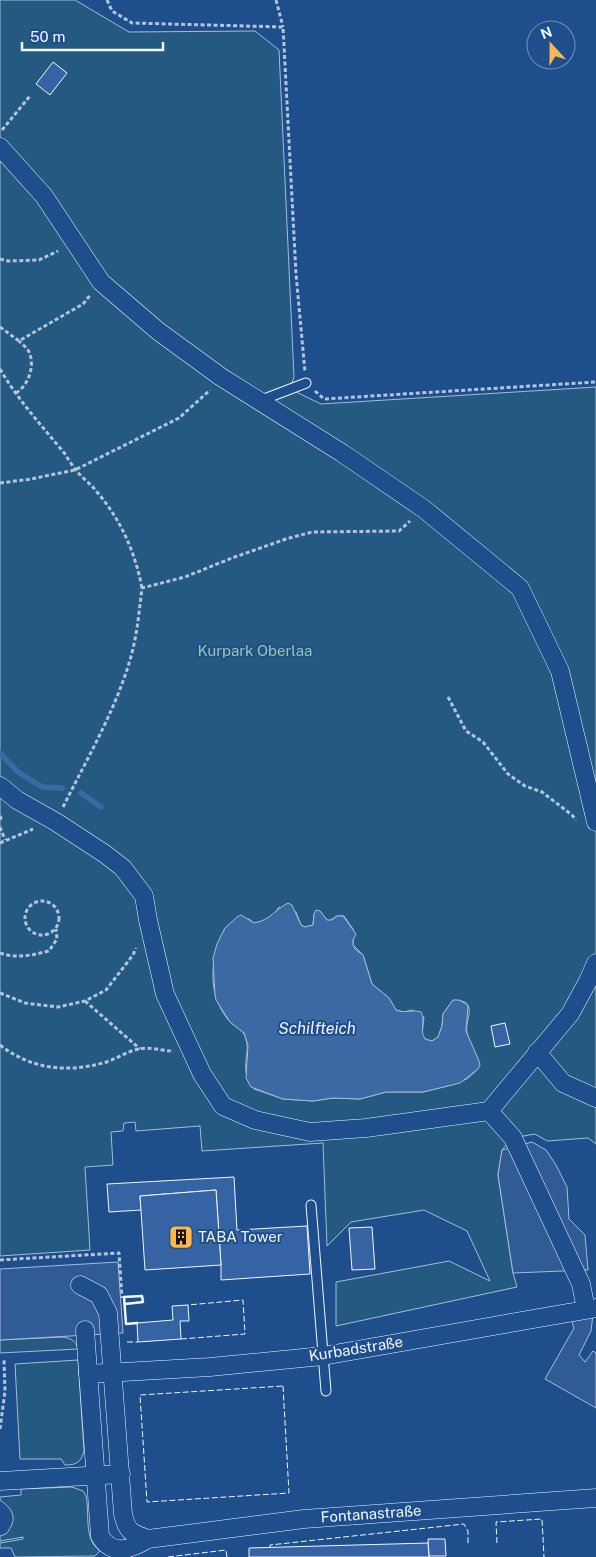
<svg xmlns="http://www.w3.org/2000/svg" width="596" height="1557" font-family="'Public Sans',sans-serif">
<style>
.green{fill:#245a82;stroke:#a8bbd7;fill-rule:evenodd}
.parking{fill:#305b95;stroke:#a8bbd7}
.water{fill:#3b69a3;stroke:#a8bbd7}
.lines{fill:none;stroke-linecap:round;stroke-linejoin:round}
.stream{stroke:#3b69a3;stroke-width:5.5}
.building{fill:#3563a3;stroke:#f2f6ff}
.lane-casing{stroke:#f2f6ff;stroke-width:11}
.street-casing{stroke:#f2f6ff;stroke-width:19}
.path{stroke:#b3c4dc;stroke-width:3;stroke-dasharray:4 2.5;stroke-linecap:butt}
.lane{stroke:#1f4e8c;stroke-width:9}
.street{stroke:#1f4e8c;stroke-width:18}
.fence{stroke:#f2f6ff;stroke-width:1;stroke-dasharray:6 2.5;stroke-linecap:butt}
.wall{stroke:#f2f6ff;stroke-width:2.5}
.labels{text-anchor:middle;stroke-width:4;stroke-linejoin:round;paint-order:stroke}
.park-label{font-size:15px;fill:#97c8a6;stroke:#1f4e8c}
.poi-label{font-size:15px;fill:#f2f6ff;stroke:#1f4e8c;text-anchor:start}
.street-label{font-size:15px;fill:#f2f6ff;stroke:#1f4e8c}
.water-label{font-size:16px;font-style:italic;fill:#f2f6ff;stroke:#1f4e8c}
</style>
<rect width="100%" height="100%" fill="#1f4e8c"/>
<g class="green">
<path d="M 0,0 L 75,0 L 129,32 L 255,31 L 279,50 L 294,377 L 290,389 L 321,404 L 596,387 L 596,1144 L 588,1138 L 547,1141 L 535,1134 L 512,1138 L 502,1150 L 498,1175 L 513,1273 L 517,1287 L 336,1326 L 336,1282 L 449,1261 L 490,1281 L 467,1231 L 424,1210 L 351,1222 L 327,1246 L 323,1143 L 202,1151 L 200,1126 L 136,1131 L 135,1122 L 124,1123 L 123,1131 L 111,1132 L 113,1165 L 85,1167 L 90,1250 L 0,1256 ZM 279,907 L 296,912 L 301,925 L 305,927 L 313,925 L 314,914 L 320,911 L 327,920 L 329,921 L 337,916 L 344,916 L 353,929 L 353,945 L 363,955 L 372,984 L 389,998 L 396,1010 L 404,1012 L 412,1010 L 424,1017 L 422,1035 L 425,1039 L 432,1041 L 438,1037 L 442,1026 L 443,1014 L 453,1000 C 458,1001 465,1000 468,1005 C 472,1012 465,1024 467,1032 C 469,1045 479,1054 478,1069 L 467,1079 L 451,1085 L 423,1092 L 386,1092 L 360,1099 L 333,1098 L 313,1101 L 283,1099 L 254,1089 C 252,1084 247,1077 246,1072 C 244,1059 251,1047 244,1034 C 241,1029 234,1026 230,1022 C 206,994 210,959 225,928 L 249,919 L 254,923 C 266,921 272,917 279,907 Z"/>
<path d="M 62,1337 C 70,1338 76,1340 78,1349 L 0,1353 L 0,1340 Z"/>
<path d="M 78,1360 L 84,1451 C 81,1462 77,1465 65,1465 L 61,1459 L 20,1459 L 15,1364 Z"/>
<path d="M 72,1487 L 83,1491 L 86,1496 C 90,1513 83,1539 100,1551 L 95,1556 L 15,1557 L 11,1548 L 0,1548 L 0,1543 L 23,1539 L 23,1537 L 0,1541 L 0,1536 L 6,1534 C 18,1519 14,1510 0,1500 L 0,1497 L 21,1495 L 21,1489 Z"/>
</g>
<g class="parking">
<path d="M 532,1142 L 546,1150 L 556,1165 L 567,1187 L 569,1219 L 585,1235 L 588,1270 L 513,1273 L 498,1175 L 502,1150 Z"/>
<path d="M 118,1262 L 123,1333 L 0,1340 L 0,1269 Z"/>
<path d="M 593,1314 L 591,1331 L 579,1355 L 585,1362 L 593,1351 L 596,1353 L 596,1408 L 545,1379 L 574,1328 L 571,1319 Z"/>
</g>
<path class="water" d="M 288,903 L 292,905 L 301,925 L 305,927 L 313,925 L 314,914 L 316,910 L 320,911 L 327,920 L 332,920 L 337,916 L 343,916 L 356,934 L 353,940 L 353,945 L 356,950 L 363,955 L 372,984 L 389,998 L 396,1010 C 405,1014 412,1009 421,1012 C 426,1020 419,1030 425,1039 L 432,1041 L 438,1037 L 442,1026 L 443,1014 L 453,1000 L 459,1000 L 468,1005 L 466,1031 L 479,1061 L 480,1065 L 478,1069 L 460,1083 L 423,1092 L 386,1092 L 360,1099 L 333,1098 L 313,1101 L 283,1099 L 251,1087 L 246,1078 L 248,1045 L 244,1033 L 230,1022 L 216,1000 L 215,995 L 213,958 L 217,944 L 225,928 L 237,917 L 241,915 L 254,923 C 271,920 274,910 288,903 Z"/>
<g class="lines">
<g class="stream">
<path d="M 0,753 L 18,772 L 42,787 L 62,788"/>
<path d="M 81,793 L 101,807"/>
</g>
</g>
<g class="building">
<path d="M 53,62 L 67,73 L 50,95 L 36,84 Z"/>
<path d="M 505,1023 L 510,1044 L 495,1047 L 491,1026 Z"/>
<path d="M 234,1177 L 237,1230 L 307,1226 L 310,1274 L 221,1280 L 221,1265 L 216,1190 L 140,1196 L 141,1210 L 109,1212 L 107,1184 Z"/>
<path d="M 216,1190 L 221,1265 L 145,1270 L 140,1196 Z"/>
<path d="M 372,1227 L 375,1269 L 352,1270 L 349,1228 Z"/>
<path d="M 188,1305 L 189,1321 L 180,1321 L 181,1339 L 138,1342 L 137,1323 L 173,1320 L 172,1306 Z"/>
<path d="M 428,1539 L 445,1539 L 446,1556 L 429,1556 Z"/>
<path d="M 428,1543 L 429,1557 L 249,1557 L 249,1548 Z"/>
</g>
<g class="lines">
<g class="lane-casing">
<g id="lane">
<path d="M 259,401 L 306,383"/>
<path d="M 311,1205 L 326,1391"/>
</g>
</g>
<g class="street-casing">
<g id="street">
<path d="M 0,147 L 44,196 L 101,282 L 158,331 L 221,377 L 342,453 L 424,509 L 520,588 L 560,671 L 596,822"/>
<path d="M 0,786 L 17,800 L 56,822 L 105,854 L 123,868 L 144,896 L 148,920 L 165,994 L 202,1074 L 223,1106 L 255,1120 L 310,1132 L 366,1128 L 489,1111 L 570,1014 L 588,981 L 596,963"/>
<path d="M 537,1052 L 563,1083 L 596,1098"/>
<path d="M 489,1111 L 513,1138 L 581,1284 L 586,1309"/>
<path d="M 80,1285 L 99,1295 L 108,1313 L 123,1514 C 127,1532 131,1533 148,1539"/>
<path d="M 85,1330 L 100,1536 C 112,1557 131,1549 148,1539 L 304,1519 L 596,1498"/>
<path d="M 88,1374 L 210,1367 L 323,1356 L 596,1308"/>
<path d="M 0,1481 L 121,1474"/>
</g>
</g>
<g class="path">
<path d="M 107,0 L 112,11 L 132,23 L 283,27 L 296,274 L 305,372"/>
<path d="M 276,0 L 283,27"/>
<path d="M 2,130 L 30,96"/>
<path d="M 0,259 L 8,261 L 39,260 L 58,251"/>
<path d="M 0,327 L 19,341 L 83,304 L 91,294"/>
<path d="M 0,369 C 18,400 42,426 65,454 C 68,459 72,465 76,470 C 82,478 91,484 97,492 C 121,520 135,552 142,588"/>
<path d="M 315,391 L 324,399 L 596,382"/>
<path d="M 16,393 C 29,385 36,364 28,350 C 26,347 22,344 19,341"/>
<path d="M 0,483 L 31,479 L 75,470 L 179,418 L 210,390"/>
<path d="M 448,697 L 466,731 L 483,742 L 508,774 L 525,786 L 542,792 L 572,815 L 576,820"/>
<path d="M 63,807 C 87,759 115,711 130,660 C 137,637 139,612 142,588 L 185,577 L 232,558 L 286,539 L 312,532 L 399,531 L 410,521"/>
<path d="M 0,816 L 1,818 L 0,822"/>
<path d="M 0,827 L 5,840"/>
<path d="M 0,843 L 33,829"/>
<circle cx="42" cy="918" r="17"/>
<path d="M 0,953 C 17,959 32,955 49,951 L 57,939 L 56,929"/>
<path d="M 0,993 L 25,1003 L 58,1007 L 85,1001 L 106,990 L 133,955 L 136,948"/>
<path d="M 85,1001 L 140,1049"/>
<path d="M 0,1045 C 31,1069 65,1073 103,1063 C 115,1060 127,1051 139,1049 C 148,1047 161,1050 170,1051 L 173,1053"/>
<path d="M 0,1260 L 119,1253 L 122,1298"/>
<path d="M 0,1429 L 5,1391 L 4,1360"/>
</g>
<use href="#lane" class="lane"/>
<use href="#street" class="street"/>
<g class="fence">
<path d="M 181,1339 L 245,1334 L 243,1300 L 188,1305"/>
<path d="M 127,1342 L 138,1342"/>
<path d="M 283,1386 L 289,1493 L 147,1502 L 140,1395 Z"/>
<path d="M 497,1543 L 496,1522 L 542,1519 L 544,1557"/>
<path d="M 270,1548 L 270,1545 L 464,1524 L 468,1531 L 468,1544"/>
<path d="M 168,1557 L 226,1550 L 227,1557"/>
</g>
<path class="wall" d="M 125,1304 L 143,1302 L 142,1296 L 124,1297 L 126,1324 L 137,1323"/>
</g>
<defs>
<g id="building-square" transform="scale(1.25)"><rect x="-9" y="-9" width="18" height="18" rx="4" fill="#ffb74d" stroke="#1f4e8c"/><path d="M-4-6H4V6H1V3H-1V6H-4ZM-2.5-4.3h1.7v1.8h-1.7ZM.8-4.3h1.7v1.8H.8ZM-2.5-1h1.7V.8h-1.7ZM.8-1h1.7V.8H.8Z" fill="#111"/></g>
</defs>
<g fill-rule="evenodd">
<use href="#building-square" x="181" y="1237"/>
</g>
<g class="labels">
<g class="park-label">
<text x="255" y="656">Kurpark Oberlaa</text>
</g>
<g class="poi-label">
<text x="198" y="1242">TABA Tower</text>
</g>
<g class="street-label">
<text transform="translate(356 1349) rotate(-9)" y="5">Kurbadstraße</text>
<text transform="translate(371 1514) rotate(-4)" y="5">Fontanastraße</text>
</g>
<g class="water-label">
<text x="317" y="1034">Schilfteich</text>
</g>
</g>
<g transform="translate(551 45) rotate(339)"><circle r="24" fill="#1f4e8c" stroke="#7391ba"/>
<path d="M0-4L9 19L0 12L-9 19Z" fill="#ffb74d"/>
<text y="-8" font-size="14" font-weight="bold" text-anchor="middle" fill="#f2f6ff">N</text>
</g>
<path d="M22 42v8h141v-8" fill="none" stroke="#f2f6ff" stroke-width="2.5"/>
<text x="30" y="42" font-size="15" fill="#f2f6ff" stroke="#1f4e8c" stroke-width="4" paint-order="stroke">50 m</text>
</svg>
